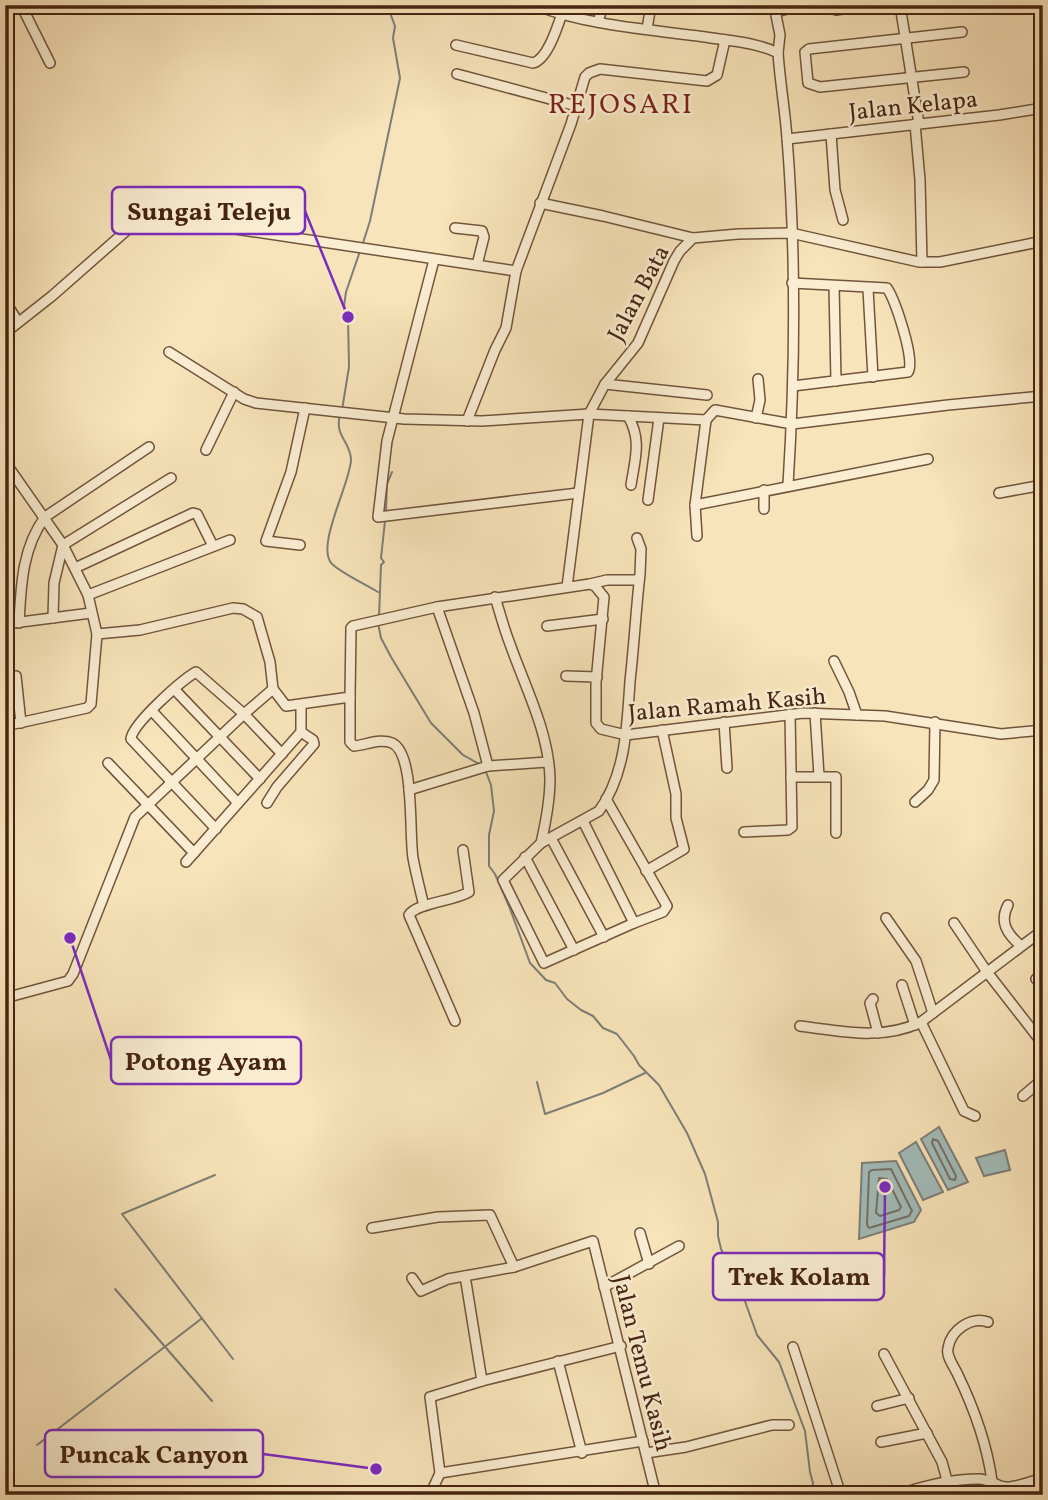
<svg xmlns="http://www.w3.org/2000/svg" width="1048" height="1500" font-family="Vollkorn,serif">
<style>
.water{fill:#a2bcba;stroke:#7d7f77;stroke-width:2}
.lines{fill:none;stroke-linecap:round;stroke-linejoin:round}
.shore{stroke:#747066;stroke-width:2}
.stream{stroke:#7d7f77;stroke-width:2}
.minor-casing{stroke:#72543c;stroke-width:12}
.minor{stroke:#faedd2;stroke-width:9}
.labels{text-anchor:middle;stroke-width:5;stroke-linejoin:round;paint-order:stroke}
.street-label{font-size:24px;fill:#462412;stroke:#faedd2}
.quarter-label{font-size:28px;letter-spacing:2px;fill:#7a1f14;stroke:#faedd2}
.leader{fill:none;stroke:#7b2cbf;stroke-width:2.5}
.callout-dot{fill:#7b2cbf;stroke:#faedd2;stroke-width:2.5}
.callout{fill:#faedd2;stroke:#7b2cbf;stroke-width:2.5}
.callout-label{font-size:26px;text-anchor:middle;font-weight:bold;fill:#462412}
</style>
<rect width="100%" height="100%" fill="#f8e4ba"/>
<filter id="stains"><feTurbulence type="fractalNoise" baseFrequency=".00286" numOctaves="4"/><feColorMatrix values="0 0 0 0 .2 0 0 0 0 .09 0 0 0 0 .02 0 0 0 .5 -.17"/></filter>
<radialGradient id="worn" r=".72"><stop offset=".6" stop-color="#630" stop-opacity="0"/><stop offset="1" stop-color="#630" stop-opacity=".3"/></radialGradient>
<g class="water">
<path d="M 939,1127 L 968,1182 L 948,1190 L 921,1139 Z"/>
<path d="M 916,1142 L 943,1192 L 923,1200 L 899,1153 Z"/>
<path d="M 1005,1150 L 1010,1170 L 984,1176 L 976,1158 Z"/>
<path d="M 896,1161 L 921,1210 L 914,1222 L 859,1239 L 862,1163 Z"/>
</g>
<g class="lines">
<g class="shore">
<path d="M 933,1139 L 938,1141 L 956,1176 L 955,1180 L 950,1179 L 932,1143 Z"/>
<path d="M 891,1169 L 912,1211 L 909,1216 L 869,1228 L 867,1225 L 869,1172 L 872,1170 Z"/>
<path d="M 879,1178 L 887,1179 L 901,1207 L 899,1210 L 880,1216 L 876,1213 Z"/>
</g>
<g class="stream">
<path d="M 362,246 L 370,221 L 400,78 L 393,38 L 395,26 L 387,5"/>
<path d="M 342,410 L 349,367 L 348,317 L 344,306 L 346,292 L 360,251"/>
<path d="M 340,415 C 334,436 351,442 351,460 C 350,484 315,547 332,564 C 343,574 365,584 378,592"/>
<path d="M 386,512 L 387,484 L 392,472"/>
<path d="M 379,617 L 381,565 L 384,562 L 381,558 L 385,521"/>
<path d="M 378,623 L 381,638 L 391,657 L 431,723 L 463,755 L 481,765"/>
<path d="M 486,772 L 491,785 L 494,811 L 489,835 L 489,866 L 495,874 L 509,906 L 530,963 L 546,980 L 555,983 L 567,999 L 581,1010 L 593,1016 L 603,1028 L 617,1034 L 634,1056 L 639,1065 L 659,1085 L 687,1133 L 705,1174 L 718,1222 L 718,1236 L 721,1249 L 741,1290 L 757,1335 L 779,1362 L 805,1431 L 810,1472 L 813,1483 L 812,1495"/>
<path d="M 537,1082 L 545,1114 L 603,1093 L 645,1073"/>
<path d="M 215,1175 L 122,1214 L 233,1359"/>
<path d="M 115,1289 L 212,1401"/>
<path d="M 37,1445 L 201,1319"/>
</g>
<g class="minor-casing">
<g id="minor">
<path d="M 21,5 L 50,63"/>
<path d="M 535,5 C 588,26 648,29 705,37 C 729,41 756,42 778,53 C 780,82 785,110 787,138 C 796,251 795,373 788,485"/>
<path d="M 774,5 L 780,35 L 778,53"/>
<path d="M 900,5 L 919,124"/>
<path d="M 836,10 L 870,5"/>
<path d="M 776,12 L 802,5"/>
<path d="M 598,22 L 603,5"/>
<path d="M 647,29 L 651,5"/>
<path d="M 962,32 L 809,49 L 805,52 L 808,83 L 820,87 L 964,72"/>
<path d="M 456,45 L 533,63 C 549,59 559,21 565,5"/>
<path d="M 457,74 L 576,106"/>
<path d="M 915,124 L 920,180 L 922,262"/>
<path d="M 831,134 L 835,190 L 843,220"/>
<path d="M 787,139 L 999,115 L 1043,108"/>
<path d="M 540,203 L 603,216 L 693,238"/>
<path d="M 455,228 L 482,231 L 484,237 L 477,265"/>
<path d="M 434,260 L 387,441 L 378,517 L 578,493"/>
<path d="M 792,283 L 887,288 C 895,300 916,361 908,372 L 793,386"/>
<path d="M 834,286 L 836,381"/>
<path d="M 868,289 L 873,377"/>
<path d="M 5,301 L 18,322"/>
<path d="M 5,333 L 52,296 L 143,216 C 158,206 187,190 201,208 C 208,216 210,224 222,227 L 516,271"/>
<path d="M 169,352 L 244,399 L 256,403 L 404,419 L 482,421 L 589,414 L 706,420 L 715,410 L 792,424 L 948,405 L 1043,396"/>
<path d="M 605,384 L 707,395"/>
<path d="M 628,416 C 642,440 635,459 631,485"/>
<path d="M 756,418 L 760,400 L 758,379"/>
<path d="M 467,421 L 495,350 L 506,328 L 516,271 L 571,124 L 585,77 L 589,73 L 600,69 L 707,81 L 717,75 L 725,40"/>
<path d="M 206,450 L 234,392"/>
<path d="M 5,462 L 63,545 L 88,595 L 97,634 L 140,630 L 233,608 L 243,609 L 257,617 L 270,662 L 273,689 L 286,706 L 350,697 L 351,628 L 353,626 L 437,607 L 590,584 L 595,586 L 604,597 L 596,682 L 596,723 L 601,729 L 626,735 L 803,713 L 885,716 L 1001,734 L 1043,730"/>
<path d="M 764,490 L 764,509"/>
<path d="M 999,493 L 1043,485"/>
<path d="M 648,500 L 659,418"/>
<path d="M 695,505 L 928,459"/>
<path d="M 697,536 L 695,505 L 706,420"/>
<path d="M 300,545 L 266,541 L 291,472 L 305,408"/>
<path d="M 75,568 L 193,513 L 197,514 L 213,546"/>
<path d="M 590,584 L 607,580 L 639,580"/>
<path d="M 567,587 L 589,414 L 605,384 L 638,343 L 674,261 L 680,251 L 693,238 L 738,234 L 791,233 L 919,262 L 940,262 L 1043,241"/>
<path d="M 88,595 L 230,540"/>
<path d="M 495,597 C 500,613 504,629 510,644 C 525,687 549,732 550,779 C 550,801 546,821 541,843"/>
<path d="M 437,607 L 474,713 L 488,766"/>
<path d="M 53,618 L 54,583 L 63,545 L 171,478"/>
<path d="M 19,623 C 21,586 22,548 45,517 L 149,447"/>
<path d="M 5,624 L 91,613"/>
<path d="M 547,626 L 603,619"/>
<path d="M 834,661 L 849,692 L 857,715"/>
<path d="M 16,676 L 21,723"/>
<path d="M 566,676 L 597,677"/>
<path d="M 175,690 L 260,779"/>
<path d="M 350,697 L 350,742 L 354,746 C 366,745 380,738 392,743 C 415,753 409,834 413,858 C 416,874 420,890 424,906"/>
<path d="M 152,711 L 238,803"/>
<path d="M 815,713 L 819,776"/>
<path d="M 724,722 L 727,768"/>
<path d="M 5,726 L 87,708 L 91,704 L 97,634"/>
<path d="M 108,763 L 194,853"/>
<path d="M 791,777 L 836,777 L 836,833"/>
<path d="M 409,790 L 488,766 L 547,762"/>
<path d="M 606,799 L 667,906 L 663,912 L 634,923"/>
<path d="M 915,802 L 928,790 L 934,780 L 935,722"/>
<path d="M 267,803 L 277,787 L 314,744 L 313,740 L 301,732"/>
<path d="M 583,821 L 634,923 L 544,963 L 503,880 L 541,843 L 599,811 C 626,774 627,725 630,681 C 634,646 636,609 640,574 L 641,549 L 637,538"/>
<path d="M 216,829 L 131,739 C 132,724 182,680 196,672 L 244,714 L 282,754"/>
<path d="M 744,832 L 788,830 L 792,827 L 790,714"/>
<path d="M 551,838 L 604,937"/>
<path d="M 525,857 L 574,950"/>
<path d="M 186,862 L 301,732 L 301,705"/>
<path d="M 646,871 L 684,849 L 676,818 L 676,794 L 662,730"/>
<path d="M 1008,905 C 999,922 1007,934 1021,946"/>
<path d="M 886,918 L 916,961 L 933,1013"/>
<path d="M 954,923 L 987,972 L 1043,1044"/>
<path d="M 1036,979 L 1043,974"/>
<path d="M 902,985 L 915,1025"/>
<path d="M 5,998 L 68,981 L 73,974 L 135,817 L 244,714 L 273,689"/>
<path d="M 873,999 L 870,1003 L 878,1033"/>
<path d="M 455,1021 L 409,915 C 416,903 455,901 469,892 L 463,850"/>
<path d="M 921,1022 L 964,1111 L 975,1116"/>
<path d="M 800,1026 C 841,1031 882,1041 921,1022 L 1043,930"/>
<path d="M 1023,1096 L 1043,1079"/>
<path d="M 372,1228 L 438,1217 L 490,1215 L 514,1267"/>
<path d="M 640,1233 L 649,1264"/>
<path d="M 465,1276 L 482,1381"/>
<path d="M 412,1278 L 421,1291 L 448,1279 L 514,1267 L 593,1241 L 656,1495"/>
<path d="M 604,1287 L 679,1246"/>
<path d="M 988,1322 C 971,1316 951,1330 948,1348 C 946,1356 953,1365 957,1373 C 973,1406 987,1444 992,1481"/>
<path d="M 793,1347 L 841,1495"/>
<path d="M 884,1354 L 942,1462 L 951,1495"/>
<path d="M 558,1361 L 582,1453"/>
<path d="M 877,1406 L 909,1398"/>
<path d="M 881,1442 L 927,1433"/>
<path d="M 646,1453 L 686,1447 L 772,1425 L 789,1425"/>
<path d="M 440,1473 L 643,1441"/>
<path d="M 430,1495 L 440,1473 L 430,1397 L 482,1381 L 621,1346"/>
<path d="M 897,1495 C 923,1486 951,1479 979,1479 C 989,1479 996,1486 1005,1487 C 1016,1488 1032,1481 1043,1478"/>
</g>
</g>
<use href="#minor" class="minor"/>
</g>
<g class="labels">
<g class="street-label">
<text transform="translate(913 105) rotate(-6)" y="8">Jalan Kelapa</text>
<text transform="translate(638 293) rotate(-62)" y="8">Jalan Bata</text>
<text transform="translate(727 704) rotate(-5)" y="8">Jalan Ramah Kasih</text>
<text transform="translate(643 1363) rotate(76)" y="8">Jalan Temu Kasih</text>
</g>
<g class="quarter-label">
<text x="621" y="113">REJOSARI</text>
</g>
</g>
<path class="leader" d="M348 317L305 211M70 938L111 1060M885 1187L884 1276M376 1469L263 1454"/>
<g class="callout-dot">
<circle cx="348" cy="317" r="7"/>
<circle cx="70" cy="938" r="7"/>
<circle cx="885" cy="1187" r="7"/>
<circle cx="376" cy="1469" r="7"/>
</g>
<g class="callout">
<rect x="112" y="187" width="193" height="47" rx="7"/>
<rect x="111" y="1037" width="190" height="47" rx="7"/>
<rect x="713" y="1253" width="171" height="47" rx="7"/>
<rect x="45" y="1430" width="218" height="47" rx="7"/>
</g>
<g class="callout-label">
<text x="209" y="220">Sungai Teleju</text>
<text x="206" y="1070">Potong Ayam</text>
<text x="799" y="1285">Trek Kolam</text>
<text x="154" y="1463">Puncak Canyon</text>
</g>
<rect width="1048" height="1500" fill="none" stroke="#f8e4ba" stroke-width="28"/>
<rect x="7" y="7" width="1034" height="1486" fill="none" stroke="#462412" stroke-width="3.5"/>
<rect x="14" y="14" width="1020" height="1472" fill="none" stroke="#462412" stroke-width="2"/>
<rect width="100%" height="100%" filter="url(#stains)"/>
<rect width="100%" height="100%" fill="url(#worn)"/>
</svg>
